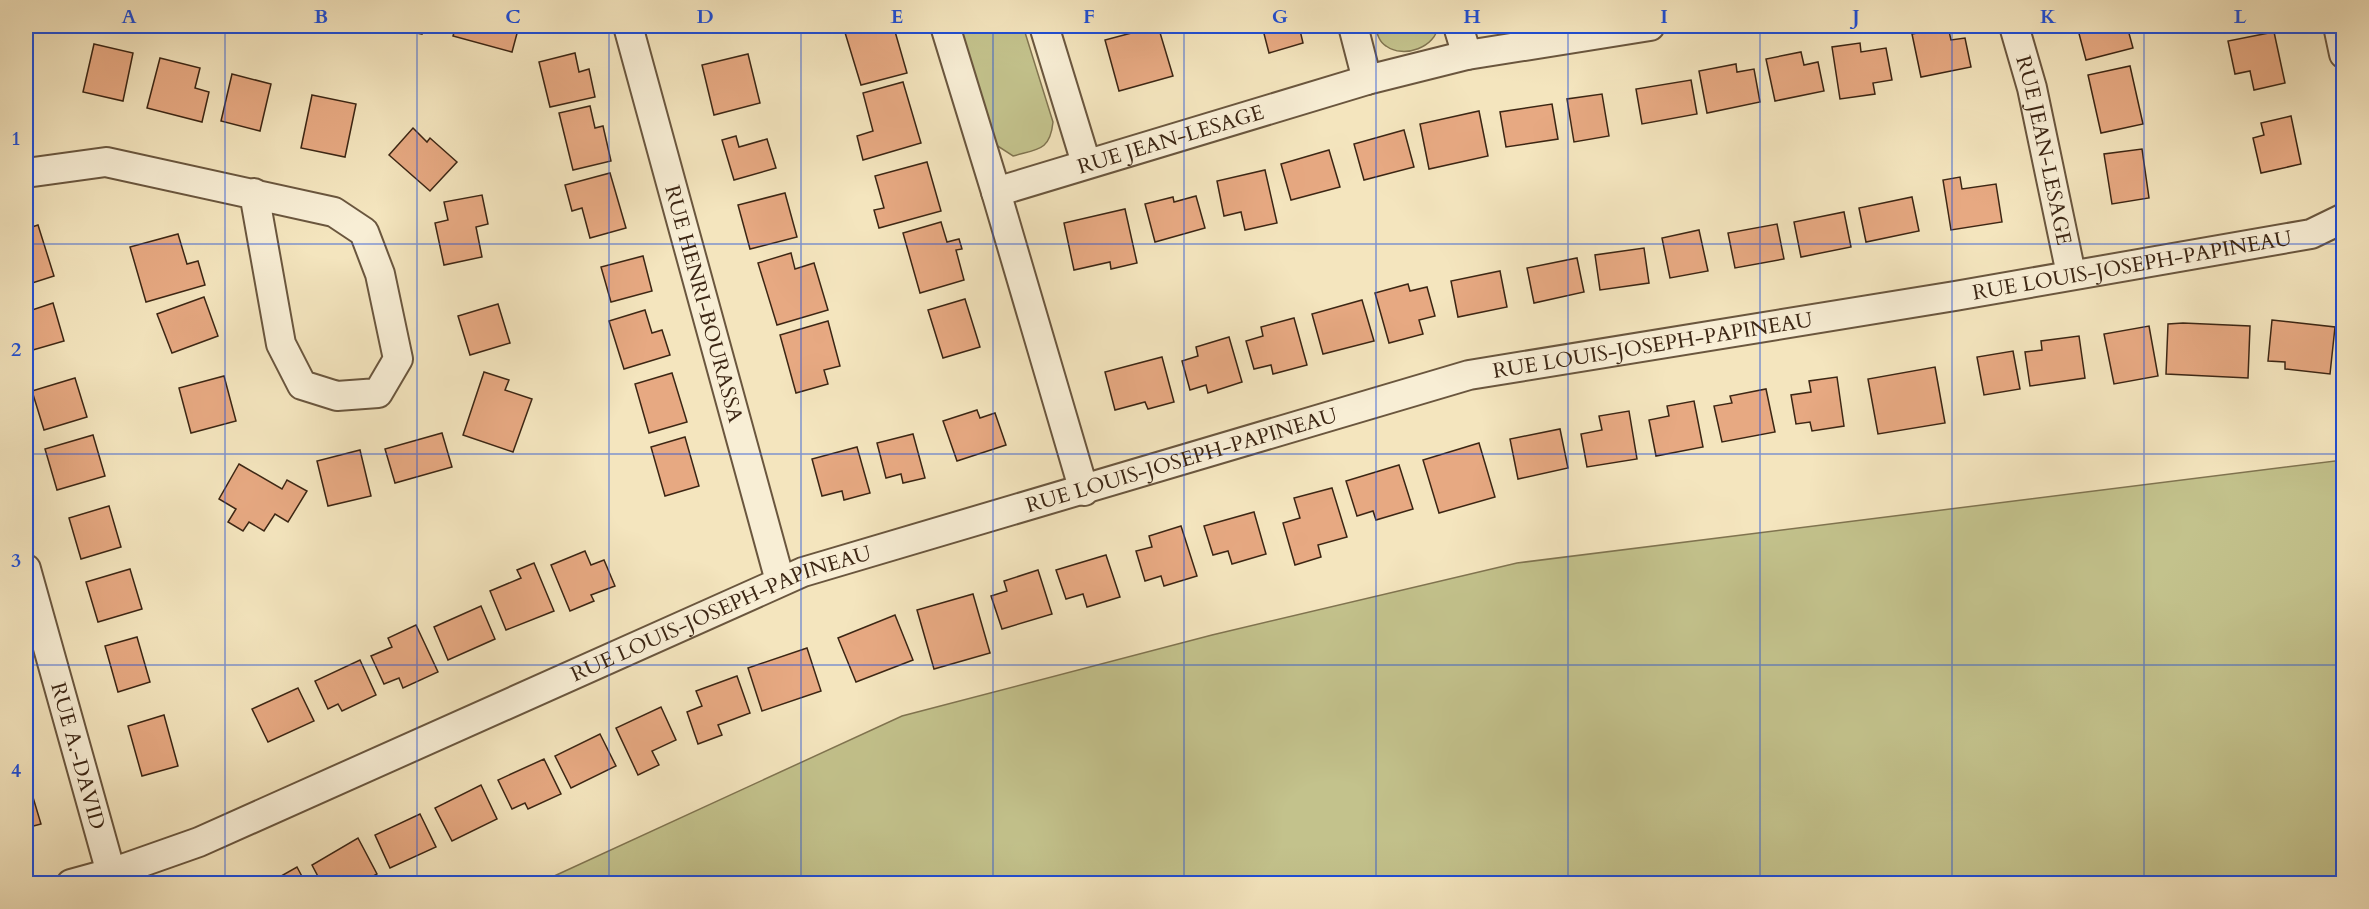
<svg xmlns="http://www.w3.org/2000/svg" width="2369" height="909" font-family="Cardo,serif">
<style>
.green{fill:#c3c28c;stroke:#807450;stroke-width:1.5}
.building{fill:#e7a982;stroke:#3c2614;stroke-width:1.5}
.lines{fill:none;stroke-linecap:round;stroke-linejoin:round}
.minor-casing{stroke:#6a563e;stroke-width:32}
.minor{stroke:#f8eed5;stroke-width:28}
.grid{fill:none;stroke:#1d4ed8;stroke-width:1.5;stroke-opacity:0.55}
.labels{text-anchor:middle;stroke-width:4.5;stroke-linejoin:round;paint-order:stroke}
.street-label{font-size:21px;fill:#3c2614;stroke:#f8eed5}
.neatline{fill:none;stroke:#1d4ed8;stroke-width:2}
.grid-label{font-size:20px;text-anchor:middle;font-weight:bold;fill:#1d4ed8}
</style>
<rect width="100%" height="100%" fill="#f4e5be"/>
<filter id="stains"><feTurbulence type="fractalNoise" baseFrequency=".00333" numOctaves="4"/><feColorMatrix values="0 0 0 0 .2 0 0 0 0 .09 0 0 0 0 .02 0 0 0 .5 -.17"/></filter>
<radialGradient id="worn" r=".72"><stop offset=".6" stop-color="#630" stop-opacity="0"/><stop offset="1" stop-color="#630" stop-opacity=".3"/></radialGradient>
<g class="green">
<path d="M 959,26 L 1023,26 L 1053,122 C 1050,151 1038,149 1013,156 L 993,143 Z"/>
<path d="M 1375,26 L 1438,26 C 1436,47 1404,59 1386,46 C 1379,42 1377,33 1375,26 Z"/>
<path d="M 2343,460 L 2343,883 L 539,883 L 902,716 L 1212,635 L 1517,563 Z"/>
</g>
<g class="building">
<path d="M 398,26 L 424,26 L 422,34 L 397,29 Z"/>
<path d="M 456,26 L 519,26 L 512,52 L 453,36 Z"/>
<path d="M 843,26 L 887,26 L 888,30 L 894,28 L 907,73 L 861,85 Z"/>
<path d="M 1101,26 L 1120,26 L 1103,30 Z"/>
<path d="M 1158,26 L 1173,76 L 1119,91 L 1105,40 Z"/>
<path d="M 1262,26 L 1299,26 L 1303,43 L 1269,53 Z"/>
<path d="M 2077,26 L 2127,26 L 2133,48 L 2086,60 Z"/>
<path d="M 1948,27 L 1951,40 L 1965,38 L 1971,67 L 1921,77 L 1912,34 Z"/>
<path d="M 2274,32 L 2285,83 L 2254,90 L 2250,71 L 2235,74 L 2228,41 Z"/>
<path d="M 1860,43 L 1861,52 L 1886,48 L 1892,80 L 1873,83 L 1875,94 L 1840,99 L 1832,47 Z"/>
<path d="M 94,44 L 133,53 L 123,101 L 83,92 Z"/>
<path d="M 1801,52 L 1804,65 L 1818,62 L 1824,91 L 1775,101 L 1766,59 Z"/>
<path d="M 575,53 L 579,72 L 589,69 L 595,97 L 550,107 L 539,62 Z"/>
<path d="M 748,54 L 760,103 L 714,115 L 702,65 Z"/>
<path d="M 160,58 L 200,68 L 195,88 L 209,92 L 202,122 L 147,108 Z"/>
<path d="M 1736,64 L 1737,72 L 1754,69 L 1760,102 L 1707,113 L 1699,71 Z"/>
<path d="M 2130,66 L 2143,124 L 2101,133 L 2088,75 Z"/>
<path d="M 232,74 L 271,84 L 260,131 L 221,121 Z"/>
<path d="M 1691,80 L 1697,114 L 1642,124 L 1636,89 Z"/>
<path d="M 903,82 L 921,143 L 863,160 L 857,136 L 873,131 L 863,93 Z"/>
<path d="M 1602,94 L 1609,136 L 1574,142 L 1567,99 Z"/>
<path d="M 312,95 L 356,104 L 345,157 L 301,148 Z"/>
<path d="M 1552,104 L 1558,139 L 1506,147 L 1500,112 Z"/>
<path d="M 590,106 L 595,128 L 603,126 L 611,161 L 573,170 L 559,113 Z"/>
<path d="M 1479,111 L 1488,156 L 1429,169 L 1420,124 Z"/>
<path d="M 2291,116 L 2301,164 L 2261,173 L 2253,138 L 2264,135 L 2261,123 Z"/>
<path d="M 413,128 L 427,142 L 430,138 L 457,162 L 430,191 L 389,155 Z"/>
<path d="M 1404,130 L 1414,167 L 1364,180 L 1354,144 Z"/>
<path d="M 736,136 L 739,147 L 767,139 L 776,168 L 734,180 L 722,140 Z"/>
<path d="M 2142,149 L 2149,198 L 2112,204 L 2104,154 Z"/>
<path d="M 1329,150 L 1340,187 L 1291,200 L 1281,164 Z"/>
<path d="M 927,162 L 941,211 L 879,228 L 874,210 L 884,208 L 875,176 Z"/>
<path d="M 1265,170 L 1277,223 L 1245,230 L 1241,212 L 1224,216 L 1217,181 Z"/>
<path d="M 610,173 L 626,228 L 590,238 L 582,208 L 572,211 L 565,185 Z"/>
<path d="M 1960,177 L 1962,189 L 1996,184 L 2002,222 L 1951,230 L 1943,180 Z"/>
<path d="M 785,193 L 797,237 L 750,249 L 738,205 Z"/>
<path d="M 482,195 L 488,224 L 476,227 L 482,257 L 444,265 L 435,223 L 448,220 L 444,202 Z"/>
<path d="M 1196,196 L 1205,228 L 1155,242 L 1145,204 L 1173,197 L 1174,202 Z"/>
<path d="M 1912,197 L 1919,231 L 1866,242 L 1859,208 Z"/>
<path d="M 1125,209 L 1137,263 L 1111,269 L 1110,262 L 1074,270 L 1064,223 Z"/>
<path d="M 1844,212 L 1851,247 L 1801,257 L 1794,222 Z"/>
<path d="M 941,222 L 947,242 L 959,239 L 962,249 L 956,250 L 964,280 L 920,293 L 903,233 Z"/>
<path d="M 1777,224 L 1784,259 L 1735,268 L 1728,233 Z"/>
<path d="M 38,225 L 54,276 L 26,285 L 26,229 Z"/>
<path d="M 1699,230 L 1708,271 L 1670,278 L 1662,238 Z"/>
<path d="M 178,234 L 187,264 L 198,261 L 205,285 L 146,302 L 130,247 Z"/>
<path d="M 1644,248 L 1649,283 L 1600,290 L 1595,255 Z"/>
<path d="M 791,253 L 795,269 L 814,263 L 828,310 L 777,325 L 758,263 Z"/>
<path d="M 643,256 L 652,291 L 611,302 L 601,267 Z"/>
<path d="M 1577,258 L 1584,292 L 1534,303 L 1527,268 Z"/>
<path d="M 1500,271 L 1507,307 L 1458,317 L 1451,281 Z"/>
<path d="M 1408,284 L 1410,291 L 1427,287 L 1435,316 L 1419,320 L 1423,334 L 1389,343 L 1375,293 Z"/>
<path d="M 204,297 L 218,336 L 172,353 L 157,314 Z"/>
<path d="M 965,299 L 980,347 L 943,358 L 928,310 Z"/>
<path d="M 1362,300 L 1374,341 L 1323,354 L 1312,314 Z"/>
<path d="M 53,303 L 64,341 L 26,352 L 26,312 Z"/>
<path d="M 498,304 L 510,343 L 470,355 L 458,316 Z"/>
<path d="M 645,310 L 652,333 L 662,330 L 670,355 L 624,369 L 609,321 Z"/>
<path d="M 1294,318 L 1307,365 L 1273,374 L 1271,365 L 1254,369 L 1246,341 L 1263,336 L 1261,327 Z"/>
<path d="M 2272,320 L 2335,327 L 2330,374 L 2285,369 L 2285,362 L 2268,361 Z"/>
<path d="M 828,321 L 840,366 L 824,370 L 828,384 L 796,393 L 780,335 Z"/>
<path d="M 2183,323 L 2250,326 L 2248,378 L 2166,374 L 2168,324 Z"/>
<path d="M 2149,326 L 2158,376 L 2114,384 L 2104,334 Z"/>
<path d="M 2079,336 L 2085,378 L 2030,386 L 2025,352 L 2042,350 L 2041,341 Z"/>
<path d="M 1229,337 L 1242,382 L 1208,393 L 1206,385 L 1190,390 L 1182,361 L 1198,356 L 1196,347 Z"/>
<path d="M 2013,351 L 2020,389 L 1984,395 L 1977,357 Z"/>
<path d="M 1162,357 L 1174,402 L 1148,409 L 1145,402 L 1115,410 L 1105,372 Z"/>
<path d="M 1935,367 L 1945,423 L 1878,434 L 1868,379 Z"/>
<path d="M 484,372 L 509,380 L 505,390 L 532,399 L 513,452 L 463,435 Z"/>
<path d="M 672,373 L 687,422 L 649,433 L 635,384 Z"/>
<path d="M 224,376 L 236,421 L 191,433 L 179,388 Z"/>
<path d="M 1837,377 L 1844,426 L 1812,431 L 1810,422 L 1796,424 L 1791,395 L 1811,392 L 1809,381 Z"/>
<path d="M 75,378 L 87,417 L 44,430 L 32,391 Z"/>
<path d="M 1766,389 L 1775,432 L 1722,442 L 1714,406 L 1732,403 L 1730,396 Z"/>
<path d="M 1694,401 L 1703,447 L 1656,456 L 1649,420 L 1669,416 L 1667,406 Z"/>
<path d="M 977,410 L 980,418 L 995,413 L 1006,445 L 957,461 L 943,421 Z"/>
<path d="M 1629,411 L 1637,459 L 1587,467 L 1581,434 L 1602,430 L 1599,416 Z"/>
<path d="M 1560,429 L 1568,468 L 1518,479 L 1510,439 Z"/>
<path d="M 442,433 L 452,467 L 395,483 L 385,449 Z"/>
<path d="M 913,434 L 925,478 L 903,483 L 901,474 L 886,478 L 877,443 Z"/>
<path d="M 93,435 L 105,476 L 57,490 L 45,449 Z"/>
<path d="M 685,437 L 699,486 L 665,496 L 651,447 Z"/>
<path d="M 1479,443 L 1495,497 L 1439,513 L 1423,460 Z"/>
<path d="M 857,447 L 870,493 L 844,500 L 842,491 L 822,496 L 812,459 Z"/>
<path d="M 360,450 L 371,496 L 328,506 L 317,461 Z"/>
<path d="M 239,464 L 282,489 L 287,480 L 307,491 L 288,522 L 275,514 L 264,531 L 249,522 L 243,531 L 228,522 L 236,509 L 219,499 Z"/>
<path d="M 1399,465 L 1413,509 L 1376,520 L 1373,511 L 1357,516 L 1346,481 Z"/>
<path d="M 1332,488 L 1347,537 L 1318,545 L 1321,557 L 1295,565 L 1283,523 L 1300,518 L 1294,498 Z"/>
<path d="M 109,506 L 121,547 L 81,559 L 69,518 Z"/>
<path d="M 1254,512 L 1266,554 L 1232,564 L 1228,551 L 1213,555 L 1204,526 Z"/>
<path d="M 1181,526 L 1197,576 L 1164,586 L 1161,576 L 1145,581 L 1136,551 L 1152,547 L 1149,536 Z"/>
<path d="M 585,551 L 591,565 L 604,560 L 615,586 L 591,595 L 594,601 L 570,611 L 551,565 Z"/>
<path d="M 1106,555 L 1120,597 L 1087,607 L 1083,594 L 1066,599 L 1056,570 Z"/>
<path d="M 534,563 L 554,611 L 506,630 L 490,591 L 521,578 L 517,570 Z"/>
<path d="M 130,569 L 142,609 L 98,622 L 86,582 Z"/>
<path d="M 1038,570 L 1052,614 L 1002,629 L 991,596 L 1007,591 L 1004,581 Z"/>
<path d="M 973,594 L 990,653 L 934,669 L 917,610 Z"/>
<path d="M 481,606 L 495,639 L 448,660 L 434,627 Z"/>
<path d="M 895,615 L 913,660 L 856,682 L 838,638 Z"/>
<path d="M 416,625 L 438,672 L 403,688 L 399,678 L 384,684 L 371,656 L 392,647 L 388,638 Z"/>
<path d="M 137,637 L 150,682 L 118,692 L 105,646 Z"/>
<path d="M 807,648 L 821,691 L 762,711 L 748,668 Z"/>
<path d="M 360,660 L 376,695 L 342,711 L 338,704 L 328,709 L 315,681 Z"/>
<path d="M 737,676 L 750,713 L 718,725 L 722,735 L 698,744 L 687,712 L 702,706 L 696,691 Z"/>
<path d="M 298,688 L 314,721 L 268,742 L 252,709 Z"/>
<path d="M 661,707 L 676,740 L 652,751 L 659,765 L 638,775 L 616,728 Z"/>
<path d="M 164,715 L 178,766 L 142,776 L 128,726 Z"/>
<path d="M 600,734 L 616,766 L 571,788 L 555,756 Z"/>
<path d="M 544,759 L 561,794 L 528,809 L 525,803 L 512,809 L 498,780 Z"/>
<path d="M 26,774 L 41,824 L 26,828 Z"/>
<path d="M 481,785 L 497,819 L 452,841 L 435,808 Z"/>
<path d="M 420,814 L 436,847 L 390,868 L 375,835 Z"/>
<path d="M 358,838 L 377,874 L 359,884 L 322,884 L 312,865 Z"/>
<path d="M 297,867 L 306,884 L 267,884 Z"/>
</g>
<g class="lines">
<g class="minor-casing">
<g id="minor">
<path id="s1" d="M 628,26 L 780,581"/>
<path d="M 945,26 L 996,192"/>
<path d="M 1044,26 L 1086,163"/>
<path d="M 1353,26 L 1367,80"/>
<path d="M 1458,26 L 1467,55"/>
<path id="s2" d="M 2014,26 L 2032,88 L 2071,274"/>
<path d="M 2338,26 L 2344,54"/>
<path d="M 26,173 L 106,162 L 334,212 L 364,232 L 380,274 L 398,359 L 378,393 L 337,396 L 302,385 L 281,344 L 254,193"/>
<path id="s3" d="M 1084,491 L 996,192 L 1367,80 L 1467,55 L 1650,26"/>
<path id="s4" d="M 26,569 L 111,873"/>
<path id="s5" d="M 71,884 L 111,873 L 199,842 L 803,572 L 1469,375 L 1955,296 L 2311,234 L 2344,218"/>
</g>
</g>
<use href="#minor" class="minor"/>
</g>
<path class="grid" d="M 225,26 L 225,884M 417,26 L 417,884M 609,26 L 609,884M 801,26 L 801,884M 993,26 L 993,884M 1184,26 L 1184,884M 1376,26 L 1376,884M 1568,26 L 1568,884M 1760,26 L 1760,884M 1952,26 L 1952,884M 2144,26 L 2144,884M 26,244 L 2344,244M 26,454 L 2344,454M 26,665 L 2344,665"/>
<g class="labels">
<g class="street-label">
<text dy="7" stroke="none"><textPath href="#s3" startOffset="494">RUE JEAN-LESAGE</textPath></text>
<text dy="7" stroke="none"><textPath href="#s2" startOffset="128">RUE JEAN-LESAGE</textPath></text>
<text dy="7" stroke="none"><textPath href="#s5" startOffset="2163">RUE LOUIS-JOSEPH-PAPINEAU</textPath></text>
<text dy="7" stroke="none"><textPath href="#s1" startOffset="288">RUE HENRI-BOURASSA</textPath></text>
<text dy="7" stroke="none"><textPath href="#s5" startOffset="1677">RUE LOUIS-JOSEPH-PAPINEAU</textPath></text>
<text dy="7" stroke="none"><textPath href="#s5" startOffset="1191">RUE LOUIS-JOSEPH-PAPINEAU</textPath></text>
<text dy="7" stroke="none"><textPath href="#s5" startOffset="705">RUE LOUIS-JOSEPH-PAPINEAU</textPath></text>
<text dy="7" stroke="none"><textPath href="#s4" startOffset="194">RUE A.-DAVID</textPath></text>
</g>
</g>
<rect width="2369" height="909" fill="none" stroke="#f4e5be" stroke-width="66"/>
<rect x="33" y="33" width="2303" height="843" class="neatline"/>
<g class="grid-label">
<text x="129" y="23">A</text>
<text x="321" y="23">B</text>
<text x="513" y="23">C</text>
<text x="705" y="23">D</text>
<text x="897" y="23">E</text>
<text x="1089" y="23">F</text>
<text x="1280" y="23">G</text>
<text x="1472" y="23">H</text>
<text x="1664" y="23">I</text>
<text x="1856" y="23">J</text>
<text x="2048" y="23">K</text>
<text x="2240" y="23">L</text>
<text x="16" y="145">1</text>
<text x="16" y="356">2</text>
<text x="16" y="567">3</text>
<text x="16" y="777">4</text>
</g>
<rect width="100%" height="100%" filter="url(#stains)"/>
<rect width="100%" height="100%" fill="url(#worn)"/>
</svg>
